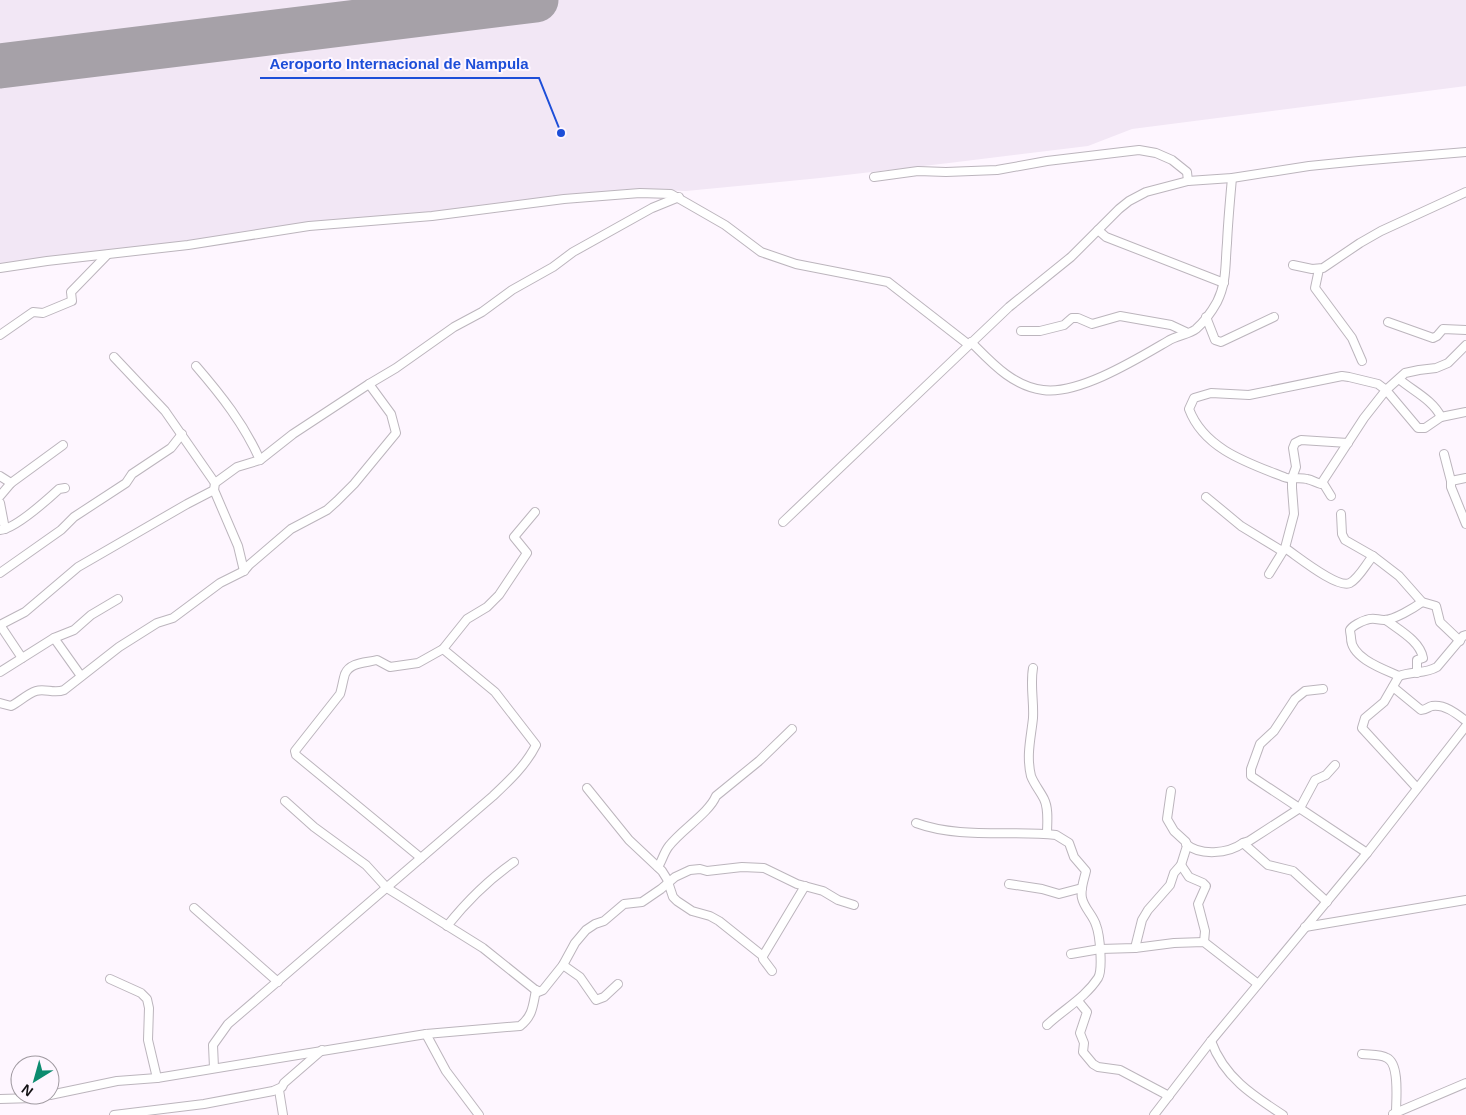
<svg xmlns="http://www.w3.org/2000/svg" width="1466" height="1115" font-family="Helvetica,sans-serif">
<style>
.built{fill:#f2e7f5}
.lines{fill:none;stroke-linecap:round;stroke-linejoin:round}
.taxiway{stroke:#a6a1a8;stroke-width:18}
.runway{stroke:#a6a1a8;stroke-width:45}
.street-casing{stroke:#bcb5bd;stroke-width:10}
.street{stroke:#fff;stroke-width:8}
.leader{fill:none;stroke:#1d4ed8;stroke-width:2}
.callout-dot{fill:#1d4ed8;stroke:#fef6ff;stroke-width:2}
.callout-label{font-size:15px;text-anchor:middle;font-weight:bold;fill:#1d4ed8;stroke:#fef6ff;stroke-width:4;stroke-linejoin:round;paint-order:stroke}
</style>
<rect width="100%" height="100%" fill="#fef6ff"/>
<path class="built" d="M 0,0 L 1466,0 L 1466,86 L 1132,129 L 1088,146 L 949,163 L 820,178 L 686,191 L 632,189 L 569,195 L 0,264 Z"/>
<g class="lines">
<g class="taxiway">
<path d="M 453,0 L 466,6 L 485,6"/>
<path d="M 381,19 C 397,15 408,12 420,0"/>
</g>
<path class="runway" d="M 0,66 L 536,0"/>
<g class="street-casing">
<g id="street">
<path d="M 874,177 L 918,171 L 946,172 L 997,170 L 1047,161 L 1139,150 L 1156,153 L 1172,160 L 1187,172 L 1188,181"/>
<path d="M 1098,230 L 1106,237 L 1224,283"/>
<path d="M 1293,265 L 1312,269 L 1323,268 L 1360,243 L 1381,231 L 1466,192"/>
<path d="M 0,268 L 47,261 L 188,245 L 309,226 L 432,216 L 564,199 L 640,193 L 671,194 L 725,225 L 761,252 L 796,264 L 888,282 L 969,345"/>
<path d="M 1319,269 L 1315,288 L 1352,338 L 1362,361"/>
<path d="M 1206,317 L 1215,340 L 1221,342 L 1274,317"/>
<path d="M 1388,322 L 1433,338 L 1437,336 L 1443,329 L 1466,330"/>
<path d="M 1021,331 L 1040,331 L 1064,325 L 1072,318 L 1078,318 L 1092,324 L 1120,316 L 1171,325 L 1186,332"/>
<path d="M 0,335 L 33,312 L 43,313 L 72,301 L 71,292 L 107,255"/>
<path d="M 971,342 C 991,362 1012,386 1043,390 C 1079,395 1137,359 1168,341 C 1176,336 1190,334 1196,329 C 1204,322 1212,311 1217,302 C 1227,282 1225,264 1227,243 C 1228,221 1230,200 1232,178"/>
<path d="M 1466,345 L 1448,363 L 1436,368 L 1419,370 L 1405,373 L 1386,390 L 1364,418 L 1321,484 C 1317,483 1312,480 1307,479 C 1299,477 1290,480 1284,477 C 1248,463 1204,449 1189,409 L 1194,398 L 1211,393 L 1249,395 L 1342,376 L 1349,377 L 1378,384 L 1386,390 L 1418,428 L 1425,428 L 1441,417 L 1466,412"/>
<path d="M 114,357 L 165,411 L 215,483"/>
<path d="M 196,366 C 221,395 244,424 260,460"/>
<path d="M 1399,379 C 1413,391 1433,400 1441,417"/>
<path d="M 1444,454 L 1451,481 L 1451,487 L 1466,524"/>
<path d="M 0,476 L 11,483"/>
<path d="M 1451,481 L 1466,478"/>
<path d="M 1323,483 L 1331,496"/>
<path d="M 214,490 L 238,546 L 244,571"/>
<path d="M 0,496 L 11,483 L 63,445"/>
<path d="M 1206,497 L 1241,526 L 1282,551"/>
<path d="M 0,503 L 5,529"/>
<path d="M 1341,514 L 1342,534 L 1345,540 L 1373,556 L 1399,576 L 1422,602 L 1436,606 L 1440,622 L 1460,641"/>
<path d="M 783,522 L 1009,307 L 1071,257 L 1119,209 L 1129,201 L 1146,192 L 1188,181 L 1232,178 L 1309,166 L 1359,161 L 1466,152"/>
<path d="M 0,530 C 15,529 47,500 59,489 L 65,488"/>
<path d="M 1285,548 C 1296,555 1337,589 1350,583 C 1359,578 1366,564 1373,556"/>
<path d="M 0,573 L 61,530 L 74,517 L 126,483 L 132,474 L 171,448 L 182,434"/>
<path d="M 1269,574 L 1285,548 L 1294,514 L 1292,488 L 1292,478 L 1296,467 L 1293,448 L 1295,443 L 1301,440 L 1348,443"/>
<path d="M 1422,602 C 1414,608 1394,620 1384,620 C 1377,620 1374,617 1366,620 C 1362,621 1352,626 1350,630 C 1350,633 1351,635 1351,638 C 1351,658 1383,669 1399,676 C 1412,671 1425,674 1437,667 L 1463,636 L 1466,635"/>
<path d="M 1386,620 C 1399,630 1420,641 1423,658 L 1417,660 L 1417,673"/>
<path d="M 54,638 L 81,676"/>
<path d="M 22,658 L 0,625 L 25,612 L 78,567 L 187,504 L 214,490 L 215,483 L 237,467 L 260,460 L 293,434 L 369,384 L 396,368 L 454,327 L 482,312 L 512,290 L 553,267 L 573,252 L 652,208 L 679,197"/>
<path d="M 1033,668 C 1030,685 1034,701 1033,718 C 1031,738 1026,755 1031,776 C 1034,784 1040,791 1044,799 C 1049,809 1047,823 1047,834"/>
<path d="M 0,672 L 54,638 L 74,630 L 91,615 L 118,599"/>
<path d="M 1399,676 L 1384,702 L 1365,718 L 1362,728 L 1417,788"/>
<path d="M 1393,687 L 1421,710 C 1426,710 1428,707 1432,706 C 1445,704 1457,714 1466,721"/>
<path d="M 1323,689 L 1305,691 L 1295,699 L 1274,731 L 1260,744 L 1251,769 L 1251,776 L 1367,853"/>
<path d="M 0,703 L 11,706 C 19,702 27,694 36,691 C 45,688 54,694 64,690 L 119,647 L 157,623 L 173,618 L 220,583 L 244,571 L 249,565 L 291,529 L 327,510 L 337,501 L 354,484 L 396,433 L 391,414 L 369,384"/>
<path d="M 587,788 L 629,840 L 662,871 L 667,879 L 673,897 L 677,901 L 692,911 L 710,916 L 719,921 L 763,956 L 763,959 L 772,971"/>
<path d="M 285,801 L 314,827 L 366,865 L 387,888 L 483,948 L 538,992 L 543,990 L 563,965 L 575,943 L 586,930 L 595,924 L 604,921 L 624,904 L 642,902 L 661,889 L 675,877 L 690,870 L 700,869 L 707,871 L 742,867 L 764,868 L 797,884 L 823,891 L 838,900 L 854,905"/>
<path d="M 916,823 C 960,839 1010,830 1056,835 L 1069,843 L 1074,857 L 1086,871 C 1084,880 1080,889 1082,898 C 1084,908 1093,915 1096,925 C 1100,935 1103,970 1098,978 C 1085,998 1064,1009 1047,1025"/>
<path d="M 1243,843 L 1249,841 L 1300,808 L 1315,780 L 1326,775 L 1335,765"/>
<path d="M 1186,844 C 1200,856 1228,854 1243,843 L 1268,865 L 1293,871 L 1327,902"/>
<path d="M 421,858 L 296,755 L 295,751 L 340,694 C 342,688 343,680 345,674 C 350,662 366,663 377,660 L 390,667 L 418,663 L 443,649 L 467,619 L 487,607 L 499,595 L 527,553 L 514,537 L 535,512"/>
<path d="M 1181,865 L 1189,877 L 1203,883 L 1206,886 L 1198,904 L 1205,931 L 1204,942"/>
<path d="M 658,867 C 662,861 664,852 669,846 C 681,830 709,813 716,796 L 759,761 L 792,729"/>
<path d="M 1009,884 L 1042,889 L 1059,894 L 1082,888"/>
<path d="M 194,908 L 278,982"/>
<path d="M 447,926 C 467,901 488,880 514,862"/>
<path d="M 1305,927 L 1466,900"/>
<path d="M 1135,948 L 1142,920 L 1148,910 L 1170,885 L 1174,873 L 1181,865 L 1187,846 L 1186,842 L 1174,831 L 1167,819 L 1171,791"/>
<path d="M 1071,954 L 1100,949 L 1135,948 L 1174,943 L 1204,942 L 1258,984"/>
<path d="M 763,956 L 805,886"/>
<path d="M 563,965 L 580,977 L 596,1000 L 604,997 L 618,984"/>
<path d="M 110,979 L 141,993 L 147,999 L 149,1008 L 148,1040 L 157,1078"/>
<path d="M 1078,1001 L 1087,1012 L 1080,1033 L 1084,1043 L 1083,1052 L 1093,1064 L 1098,1067 L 1120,1070 L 1169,1096"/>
<path d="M 426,1034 L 446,1071 L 479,1115"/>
<path d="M 1211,1041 C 1224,1077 1252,1095 1283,1115"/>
<path d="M 1362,1054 C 1370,1055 1380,1054 1387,1058 C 1400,1064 1396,1100 1396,1112"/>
<path d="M 214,1068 L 213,1045 L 228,1024 L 493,796 C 509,781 526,765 536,745 L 495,692 L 443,649"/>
<path d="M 279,1090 L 283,1115"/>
<path d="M 50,1095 L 117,1081 L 157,1078 L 426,1034 L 520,1026 C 533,1016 533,1005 536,990"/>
<path d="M 0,1099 L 35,1098 L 49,1095"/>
<path d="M 1393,1114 L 1466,1083"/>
<path d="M 114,1115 L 204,1104 L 273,1091 L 282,1087 L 284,1083 L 322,1050"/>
<path d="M 1154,1115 L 1211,1041 L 1367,853 L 1466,726"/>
</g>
</g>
<use href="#street" class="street"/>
</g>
<path class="leader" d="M561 133L539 78H260"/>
<circle class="callout-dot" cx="561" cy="133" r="5"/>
<g class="callout-label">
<text x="399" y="69">Aeroporto Internacional de Nampula</text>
</g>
<g transform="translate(35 1080) rotate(217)"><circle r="24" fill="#fef6ff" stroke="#a09aa1"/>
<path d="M0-4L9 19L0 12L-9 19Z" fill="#0d8c70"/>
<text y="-8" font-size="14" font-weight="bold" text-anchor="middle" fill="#131114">N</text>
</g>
</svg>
